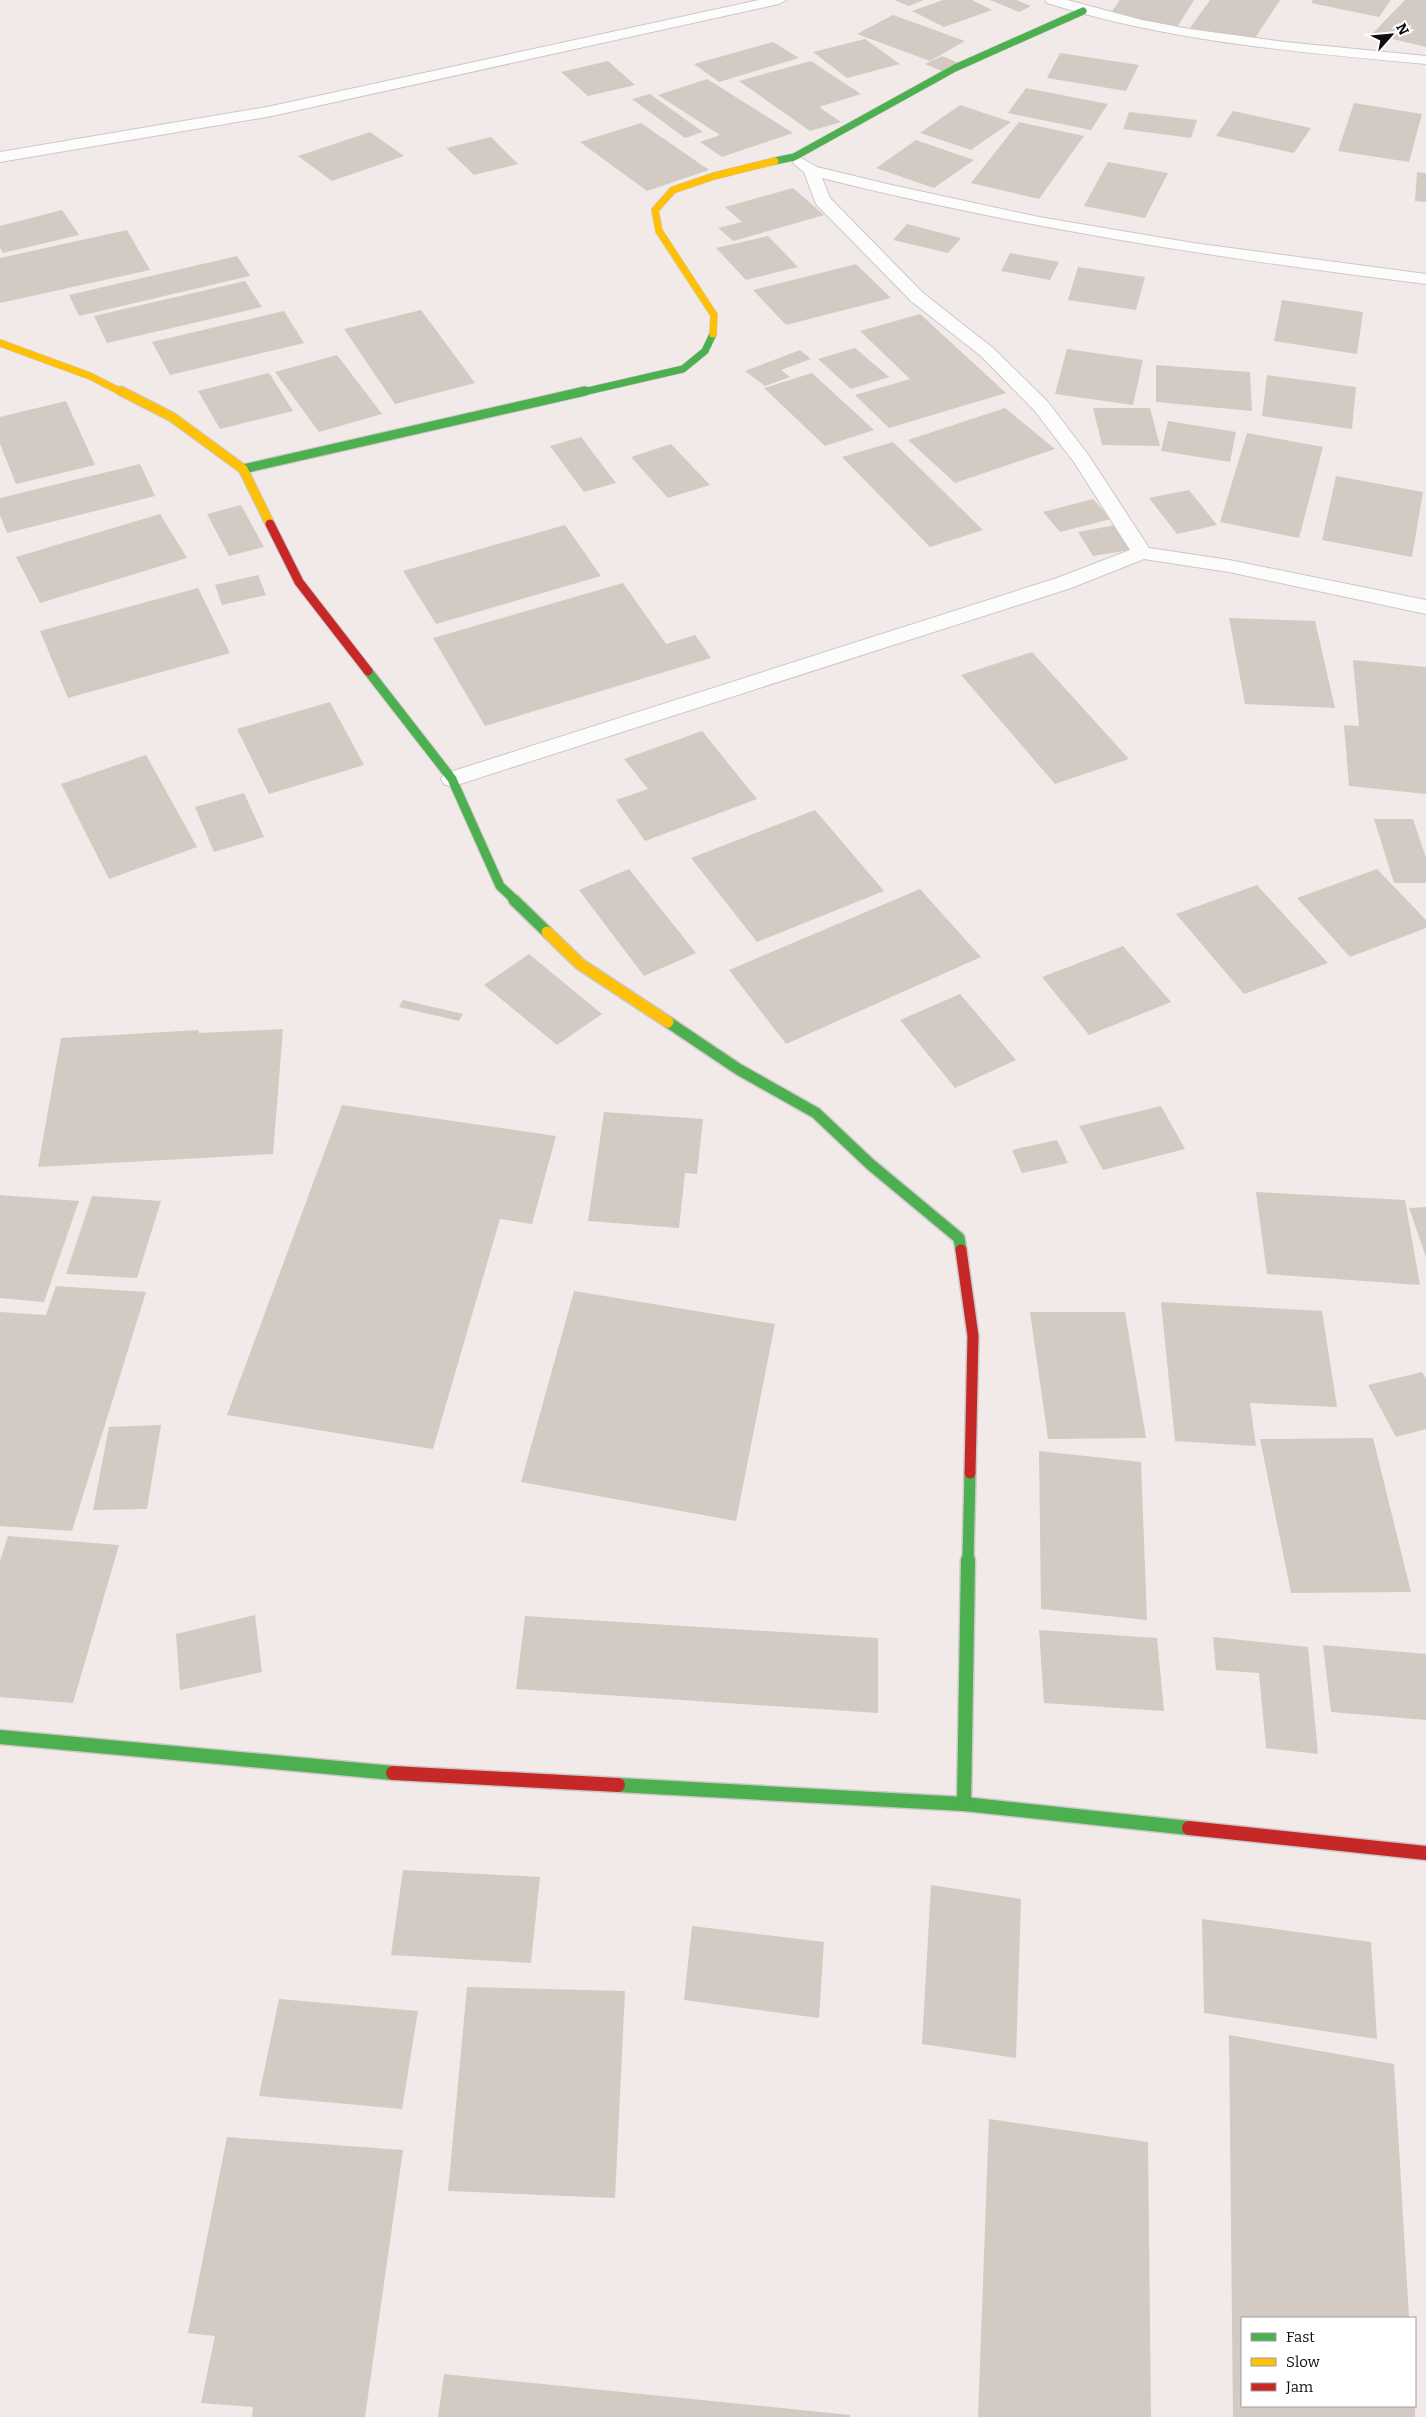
<svg xmlns="http://www.w3.org/2000/svg" width="1426" height="2417" font-family="Bitter,serif">
<style>
.building{fill:#d4cac4}
.lines{fill:none;stroke-linecap:round;stroke-linejoin:round}
.street-casing{stroke:#cdc7c5;stroke-width:2}
.fast-far3-casing{stroke:#cdc7c5;stroke-width:8}
.fast-far2-casing{stroke:#cdc7c5;stroke-width:11}
.fast-far1-casing{stroke:#cdc7c5;stroke-width:14}
.fast-casing{stroke:#cdc7c5;stroke-width:17}
.slow-far2-casing{stroke:#cdc7c5;stroke-width:8}
.slow-far1-casing{stroke:#cdc7c5;stroke-width:11}
.slow-casing{stroke:#cdc7c5;stroke-width:14}
.jam-far2-casing{stroke:#cdc7c5;stroke-width:11}
.jam-far1-casing{stroke:#cdc7c5;stroke-width:14}
.jam-casing{stroke:#cdc7c5;stroke-width:17}
.street{fill:#fdfcfc;fill-rule:evenodd}
.fast-far3{stroke:#4caf50;stroke-width:7}
.fast-far2{stroke:#4caf50;stroke-width:9}
.fast-far1{stroke:#4caf50;stroke-width:11}
.fast{stroke:#4caf50;stroke-width:14}
.slow-far2{stroke:#ffc107;stroke-width:7}
.slow-far1{stroke:#ffc107;stroke-width:9}
.slow{stroke:#ffc107;stroke-width:11}
.jam-far2{stroke:#c62828;stroke-width:9}
.jam-far1{stroke:#c62828;stroke-width:11}
.jam{stroke:#c62828;stroke-width:14}
</style>
<rect width="100%" height="100%" fill="#f1eae8"/>
<g class="building">
<path d="M 894,0 L 924,0 L 909,6 Z"/>
<path d="M 943,0 L 972,0 L 992,10 L 944,27 L 912,11 Z"/>
<path d="M 990,0 L 1016,0 L 1031,6 L 1019,12 Z"/>
<path d="M 1120,0 L 1194,0 L 1178,26 L 1110,14 Z"/>
<path d="M 1210,0 L 1280,0 L 1253,41 L 1190,28 Z"/>
<path d="M 1313,0 L 1391,0 L 1379,17 L 1311,3 Z"/>
<path d="M 1405,0 L 1426,0 L 1426,47 L 1372,34 Z"/>
<path d="M 893,15 L 965,41 L 930,61 L 857,34 Z"/>
<path d="M 865,39 L 900,64 L 847,78 L 813,52 Z"/>
<path d="M 773,42 L 799,58 L 719,82 L 694,64 Z"/>
<path d="M 1060,53 L 1139,65 L 1126,91 L 1047,78 Z"/>
<path d="M 942,56 L 961,64 L 944,72 L 925,64 Z"/>
<path d="M 608,61 L 635,85 L 588,96 L 561,72 Z"/>
<path d="M 811,61 L 861,94 L 819,107 L 841,122 L 810,131 L 739,81 Z"/>
<path d="M 707,79 L 793,133 L 722,157 L 700,142 L 720,135 L 658,95 Z"/>
<path d="M 1026,88 L 1108,104 L 1091,130 L 1008,113 Z"/>
<path d="M 650,94 L 703,132 L 685,138 L 632,99 Z"/>
<path d="M 1354,103 L 1422,114 L 1409,162 L 1338,151 Z"/>
<path d="M 960,105 L 1011,122 L 971,150 L 920,133 Z"/>
<path d="M 1233,111 L 1311,128 L 1294,153 L 1216,136 Z"/>
<path d="M 1129,112 L 1197,120 L 1191,138 L 1123,129 Z"/>
<path d="M 1019,122 L 1084,136 L 1039,199 L 971,183 Z"/>
<path d="M 641,123 L 709,170 L 647,191 L 580,142 Z"/>
<path d="M 370,132 L 404,156 L 332,181 L 298,156 Z"/>
<path d="M 491,137 L 518,164 L 474,175 L 446,148 Z"/>
<path d="M 916,140 L 974,160 L 934,188 L 876,168 Z"/>
<path d="M 1108,162 L 1168,173 L 1145,218 L 1084,206 Z"/>
<path d="M 1417,172 L 1426,173 L 1426,202 L 1415,201 Z"/>
<path d="M 793,188 L 824,215 L 733,241 L 718,228 L 742,222 L 725,207 Z"/>
<path d="M 62,210 L 79,235 L 3,253 L 0,248 L 0,226 Z"/>
<path d="M 907,224 L 961,238 L 948,253 L 893,240 Z"/>
<path d="M 127,230 L 150,270 L 0,303 L 0,258 Z"/>
<path d="M 768,236 L 798,267 L 746,280 L 716,248 Z"/>
<path d="M 1010,253 L 1059,262 L 1050,280 L 1001,271 Z"/>
<path d="M 237,256 L 250,276 L 79,316 L 69,295 Z"/>
<path d="M 856,264 L 891,298 L 786,325 L 753,290 Z"/>
<path d="M 1078,267 L 1145,277 L 1136,310 L 1068,300 Z"/>
<path d="M 245,281 L 262,307 L 107,343 L 94,316 Z"/>
<path d="M 1282,300 L 1363,312 L 1357,354 L 1274,341 Z"/>
<path d="M 421,310 L 475,383 L 395,404 L 344,329 Z"/>
<path d="M 284,311 L 304,343 L 170,375 L 152,342 Z"/>
<path d="M 920,314 L 1006,393 L 889,428 L 855,395 L 910,379 L 860,331 Z"/>
<path d="M 855,348 L 889,377 L 851,389 L 818,359 Z"/>
<path d="M 1067,349 L 1143,360 L 1133,405 L 1055,394 Z"/>
<path d="M 800,350 L 811,359 L 781,370 L 790,377 L 765,386 L 745,371 Z"/>
<path d="M 337,355 L 382,414 L 319,432 L 275,372 Z"/>
<path d="M 1156,365 L 1250,372 L 1252,411 L 1156,402 Z"/>
<path d="M 269,373 L 293,411 L 220,429 L 198,391 Z"/>
<path d="M 812,373 L 874,430 L 825,446 L 764,388 Z"/>
<path d="M 1267,375 L 1356,387 L 1352,429 L 1262,416 Z"/>
<path d="M 66,401 L 95,465 L 16,484 L 0,444 L 0,417 Z"/>
<path d="M 1005,408 L 1055,449 L 955,483 L 908,440 Z"/>
<path d="M 1093,408 L 1150,408 L 1160,446 L 1102,445 Z"/>
<path d="M 1168,421 L 1236,432 L 1230,462 L 1161,451 Z"/>
<path d="M 1247,433 L 1323,447 L 1299,538 L 1220,522 Z"/>
<path d="M 581,437 L 616,483 L 584,492 L 550,446 Z"/>
<path d="M 893,442 L 983,530 L 930,547 L 842,457 Z"/>
<path d="M 671,444 L 710,485 L 668,498 L 631,457 Z"/>
<path d="M 140,464 L 155,496 L 7,533 L 0,515 L 0,498 Z"/>
<path d="M 1336,476 L 1423,492 L 1412,557 L 1322,540 Z"/>
<path d="M 1189,490 L 1217,525 L 1177,534 L 1149,498 Z"/>
<path d="M 1093,499 L 1111,519 L 1060,532 L 1043,512 Z"/>
<path d="M 241,505 L 264,547 L 229,556 L 207,514 Z"/>
<path d="M 160,514 L 187,558 L 40,603 L 16,557 Z"/>
<path d="M 1121,524 L 1137,549 L 1093,556 L 1078,532 Z"/>
<path d="M 565,525 L 601,576 L 436,624 L 403,571 Z"/>
<path d="M 258,575 L 266,595 L 222,605 L 215,585 Z"/>
<path d="M 623,583 L 666,644 L 695,635 L 711,658 L 485,726 L 433,638 Z"/>
<path d="M 198,588 L 230,653 L 68,698 L 40,631 Z"/>
<path d="M 1229,618 L 1315,621 L 1335,708 L 1245,704 Z"/>
<path d="M 1032,652 L 1129,759 L 1055,784 L 961,675 Z"/>
<path d="M 1353,660 L 1426,667 L 1426,794 L 1349,786 L 1344,725 L 1359,726 Z"/>
<path d="M 330,702 L 364,765 L 269,794 L 237,729 Z"/>
<path d="M 702,731 L 757,799 L 645,841 L 616,800 L 648,789 L 624,759 Z"/>
<path d="M 146,755 L 197,847 L 109,879 L 61,784 Z"/>
<path d="M 244,793 L 264,837 L 214,852 L 195,807 Z"/>
<path d="M 815,810 L 884,891 L 757,942 L 691,858 Z"/>
<path d="M 1374,819 L 1413,819 L 1426,858 L 1426,883 L 1394,883 Z"/>
<path d="M 629,869 L 696,953 L 644,976 L 579,890 Z"/>
<path d="M 1377,869 L 1426,920 L 1426,928 L 1350,957 L 1297,898 Z"/>
<path d="M 1257,885 L 1328,963 L 1244,994 L 1176,914 Z"/>
<path d="M 920,889 L 981,957 L 786,1044 L 729,970 Z"/>
<path d="M 1123,946 L 1171,1002 L 1089,1035 L 1042,977 Z"/>
<path d="M 529,954 L 602,1014 L 557,1045 L 484,985 Z"/>
<path d="M 960,994 L 1016,1060 L 955,1088 L 900,1020 Z"/>
<path d="M 403,1000 L 463,1014 L 459,1021 L 399,1007 Z"/>
<path d="M 283,1029 L 273,1154 L 38,1167 L 61,1038 L 199,1030 L 199,1033 Z"/>
<path d="M 342,1105 L 556,1136 L 532,1224 L 500,1219 L 433,1449 L 227,1415 Z"/>
<path d="M 1161,1106 L 1185,1149 L 1103,1170 L 1079,1126 Z"/>
<path d="M 604,1112 L 703,1119 L 697,1174 L 685,1173 L 679,1228 L 588,1221 Z"/>
<path d="M 1057,1140 L 1068,1163 L 1022,1173 L 1012,1150 Z"/>
<path d="M 1256,1192 L 1405,1200 L 1420,1285 L 1267,1274 Z"/>
<path d="M 0,1195 L 79,1201 L 44,1302 L 0,1298 Z"/>
<path d="M 92,1196 L 161,1201 L 137,1278 L 66,1274 Z"/>
<path d="M 1426,1207 L 1426,1257 L 1409,1208 Z"/>
<path d="M 56,1286 L 146,1292 L 72,1531 L 0,1526 L 0,1312 L 46,1315 Z"/>
<path d="M 574,1291 L 775,1324 L 736,1521 L 521,1482 Z"/>
<path d="M 1161,1302 L 1322,1311 L 1337,1407 L 1250,1403 L 1256,1446 L 1175,1441 Z"/>
<path d="M 1030,1312 L 1125,1312 L 1146,1438 L 1048,1439 Z"/>
<path d="M 1422,1372 L 1426,1379 L 1426,1429 L 1396,1437 L 1368,1385 Z"/>
<path d="M 161,1425 L 147,1509 L 93,1510 L 109,1427 Z"/>
<path d="M 1373,1438 L 1411,1592 L 1291,1593 L 1260,1439 Z"/>
<path d="M 1039,1451 L 1141,1462 L 1147,1620 L 1041,1609 Z"/>
<path d="M 8,1536 L 119,1545 L 73,1703 L 0,1697 L 0,1561 Z"/>
<path d="M 255,1615 L 262,1672 L 180,1690 L 176,1634 Z"/>
<path d="M 525,1616 L 878,1638 L 878,1713 L 516,1689 Z"/>
<path d="M 1039,1630 L 1157,1638 L 1164,1711 L 1044,1703 Z"/>
<path d="M 1213,1637 L 1308,1647 L 1318,1754 L 1266,1748 L 1259,1673 L 1216,1670 Z"/>
<path d="M 1323,1645 L 1426,1654 L 1426,1720 L 1331,1712 Z"/>
<path d="M 403,1870 L 540,1877 L 531,1963 L 391,1955 Z"/>
<path d="M 931,1885 L 1021,1899 L 1016,2058 L 922,2044 Z"/>
<path d="M 1202,1919 L 1371,1942 L 1377,2039 L 1204,2013 Z"/>
<path d="M 692,1926 L 824,1942 L 819,2018 L 684,2000 Z"/>
<path d="M 467,1987 L 625,1991 L 615,2198 L 448,2191 Z"/>
<path d="M 279,1999 L 418,2011 L 402,2109 L 259,2096 Z"/>
<path d="M 1229,2035 L 1394,2064 L 1409,2318 L 1242,2318 L 1242,2406 L 1415,2406 L 1415,2417 L 1233,2417 Z"/>
<path d="M 989,2119 L 1148,2142 L 1151,2417 L 978,2417 Z"/>
<path d="M 227,2137 L 403,2150 L 365,2417 L 252,2417 L 253,2407 L 201,2403 L 215,2336 L 188,2333 Z"/>
<path d="M 444,2374 L 850,2415 L 850,2417 L 438,2417 Z"/>
</g>
<g class="lines">
<g class="street-casing">
<g id="street">
<path d="M 759,0 L 786,0 L 779,4 L 267,117 L 0,162 L 0,152 L 267,107 Z"/>
<path d="M 1045,0 L 1067,0 L 1142,20 L 1189,29 L 1285,42 L 1426,56 L 1426,64 C 1298,52 1171,42 1047,3 Z"/>
<path d="M 801,158 L 817,167 L 887,184 L 1039,217 L 1193,243 L 1426,274 L 1426,284 C 1223,259 1021,228 822,178 L 830,198 L 923,293 L 993,348 L 1048,402 L 1089,456 L 1149,548 L 1229,560 L 1426,600 L 1426,614 L 1229,572 L 1144,559 L 1071,588 L 460,784 L 452,787 L 444,784 L 441,779 L 444,774 L 1057,578 L 1130,550 L 1074,462 L 1034,410 L 981,356 L 911,301 L 816,204 L 804,172 L 793,163 L 795,160 Z"/>
</g>
</g>
<g class="fast-far3-casing">
<g id="fast-far3">
<path d="M 775,161 L 794,157 L 955,68 L 1083,11"/>
<path d="M 579,393 L 683,369 L 705,351 L 713,334"/>
</g>
</g>
<g class="fast-far2-casing">
<g id="fast-far2">
<path d="M 243,469 L 585,391"/>
<path d="M 368,671 L 452,779 L 500,886 L 516,901"/>
</g>
</g>
<g class="fast-far1-casing">
<g id="fast-far1">
<path d="M 514,900 L 547,932"/>
<path d="M 668,1022 L 738,1069 L 816,1113 L 870,1164 L 959,1238 L 961,1250"/>
<path d="M 968,1561 L 970,1473"/>
</g>
</g>
<g class="fast-casing">
<g id="fast">
<path d="M 0,1737 L 393,1773"/>
<path d="M 618,1785 L 964,1804 L 1189,1828"/>
<path d="M 964,1804 L 968,1560"/>
</g>
</g>
<g class="slow-far2-casing">
<g id="slow-far2">
<path d="M 713,334 L 714,315 L 659,231 L 655,210 L 673,190 L 714,176 L 775,161"/>
<path d="M 0,343 L 90,376 L 123,393"/>
</g>
</g>
<g class="slow-far1-casing">
<path id="slow-far1" d="M 121,391 L 172,417 L 243,469 L 270,524"/>
</g>
<g class="slow-casing">
<path id="slow" d="M 547,932 L 580,964 L 668,1022"/>
</g>
<g class="jam-far2-casing">
<path id="jam-far2" d="M 270,524 L 299,582 L 368,671"/>
</g>
<g class="jam-far1-casing">
<path id="jam-far1" d="M 961,1250 L 973,1336 L 970,1473"/>
</g>
<g class="jam-casing">
<g id="jam">
<path d="M 393,1773 L 618,1785"/>
<path d="M 1189,1828 L 1426,1853"/>
</g>
</g>
<use href="#street" class="street"/>
<use href="#fast-far3" class="fast-far3"/>
<use href="#fast-far2" class="fast-far2"/>
<use href="#fast-far1" class="fast-far1"/>
<use href="#fast" class="fast"/>
<use href="#slow-far2" class="slow-far2"/>
<use href="#slow-far1" class="slow-far1"/>
<use href="#slow" class="slow"/>
<use href="#jam-far2" class="jam-far2"/>
<use href="#jam-far1" class="jam-far1"/>
<use href="#jam" class="jam"/>
</g>
<rect x="1241" y="2317" width="175" height="90" fill="#ffffff" stroke="#9f9e9d"/>
<rect x="1251" y="2333" width="25" height="8" fill="#4caf50" stroke="#9f9e9d"/>
<text x="1286" y="2342" font-size="15" fill="#100c0b">Fast</text>
<rect x="1251" y="2358" width="25" height="8" fill="#ffc107" stroke="#9f9e9d"/>
<text x="1286" y="2367" font-size="15" fill="#100c0b">Slow</text>
<rect x="1251" y="2383" width="25" height="8" fill="#c62828" stroke="#9f9e9d"/>
<text x="1286" y="2392" font-size="15" fill="#100c0b">Jam</text>
<g transform="translate(1391 35) rotate(63)" stroke="#ffffff" stroke-width="4" paint-order="stroke">
<path d="M0-4L9 19L0 12L-9 19Z" fill="#100c0b"/>
<text y="-8" font-size="14" font-weight="bold" text-anchor="middle" fill="#100c0b">N</text>
</g>
</svg>
